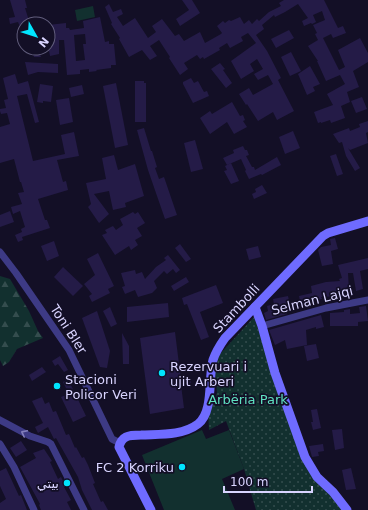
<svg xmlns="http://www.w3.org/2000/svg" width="368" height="510" font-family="'DejaVu Sans','Noto Sans Arabic',sans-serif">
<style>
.forest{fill:url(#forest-firs)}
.park{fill:url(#park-dots)}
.pitch{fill:#12302f}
.building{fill:#241b47;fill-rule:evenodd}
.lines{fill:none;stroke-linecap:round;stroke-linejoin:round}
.street{stroke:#3d3a85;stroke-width:7}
.secondary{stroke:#6f6bff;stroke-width:9}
.oneway{stroke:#837fbc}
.poi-dot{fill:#00e5ff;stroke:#130f26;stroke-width:1.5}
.labels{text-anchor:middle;stroke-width:3.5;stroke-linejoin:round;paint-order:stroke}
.street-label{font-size:13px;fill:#d9d4ff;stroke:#130f26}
.poi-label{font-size:13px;fill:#d9d4ff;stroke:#130f26;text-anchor:start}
.park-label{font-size:13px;fill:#5fe0c0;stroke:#130f26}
</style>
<defs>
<pattern id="forest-firs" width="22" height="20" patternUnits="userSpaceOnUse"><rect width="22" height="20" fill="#12302f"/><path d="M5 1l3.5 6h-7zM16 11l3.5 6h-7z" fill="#344d4e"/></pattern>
<pattern id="park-dots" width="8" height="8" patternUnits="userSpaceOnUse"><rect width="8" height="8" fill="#12302f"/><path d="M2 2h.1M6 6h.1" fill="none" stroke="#344d4e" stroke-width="1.8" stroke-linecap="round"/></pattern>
</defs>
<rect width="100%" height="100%" fill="#130f26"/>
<path class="forest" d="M 0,276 L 10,279 L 29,311 L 38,331 L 43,338 L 17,349 L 9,362 L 3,366 L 0,360 Z"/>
<path class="park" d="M 254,317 L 304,461 L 343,510 L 256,510 L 244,469 L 226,421 L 209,430 L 208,409 L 217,393 L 215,369 L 220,354 Z"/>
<g class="pitch">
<path d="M 93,6 L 95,17 L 77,21 L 75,10 Z"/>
<path d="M 202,430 L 206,439 L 229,430 L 244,469 L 222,479 L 235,510 L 164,510 L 142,455 Z"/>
</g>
<g class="building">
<path d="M 10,0 L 25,0 L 27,8 L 25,8 L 30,24 L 24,24 L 24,26 L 20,27 L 18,22 L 10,24 L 9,18 L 15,17 Z"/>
<path d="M 182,0 L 192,0 L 200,13 L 180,26 L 176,19 L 189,10 Z"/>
<path d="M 284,0 L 324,0 L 338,28 L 343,26 L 346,33 L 333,38 L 331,34 L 323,38 L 339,70 L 345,67 L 338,50 L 360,38 L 368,53 L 368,62 L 353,71 L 359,87 L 347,92 L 350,102 L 341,106 L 345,118 L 331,123 L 330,120 L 321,123 L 321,122 L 318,123 L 314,112 L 333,105 L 327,94 L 345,84 L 340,75 L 326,81 L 317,61 L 318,61 L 308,46 L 318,40 L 315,34 L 317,33 L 313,25 L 325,20 L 322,11 L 313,15 L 316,22 L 312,24 L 311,23 L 304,26 L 302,21 L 308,18 L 298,4 L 285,12 L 275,17 L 274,15 L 262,25 L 264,29 L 256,35 L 267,51 L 281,78 L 278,80 L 294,111 L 277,120 L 273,112 L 258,121 L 247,104 L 246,105 L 239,94 L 249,88 L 253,95 L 273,84 L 268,75 L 258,80 L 254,74 L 263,69 L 257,59 L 250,64 L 254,71 L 241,79 L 231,61 L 256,43 L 248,33 L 241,37 L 243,41 L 230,48 L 227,43 L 219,48 L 220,50 L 204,59 L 203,57 L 200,59 L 197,55 L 184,63 L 188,69 L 180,75 L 169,58 L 170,57 L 159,40 L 150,46 L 157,56 L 150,60 L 142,50 L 129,57 L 119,39 L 120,38 L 111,24 L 112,23 L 105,7 L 109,4 L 113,12 L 121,9 L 123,14 L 117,17 L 123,26 L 135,18 L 148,38 L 156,32 L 152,26 L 162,19 L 175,36 L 179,34 L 184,41 L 200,32 L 205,43 L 221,34 L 222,33 L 217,26 L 223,21 L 225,23 L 229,20 L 231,21 L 240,17 L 244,24 L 249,20 L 252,24 L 257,19 L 259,21 L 269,12 L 281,6 L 279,3 Z"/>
<path d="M 100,17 L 105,42 L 109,41 L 109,44 L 114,44 L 116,65 L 111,65 L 111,68 L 96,70 L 97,71 L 89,72 L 89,69 L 80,70 L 80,74 L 67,75 L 64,40 L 59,40 L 59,54 L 50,56 L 49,51 L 39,52 L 41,57 L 34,57 L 31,48 L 48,48 L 48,25 L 66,23 L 66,28 L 69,28 L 70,30 L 84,28 L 83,21 ZM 85,34 L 86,44 L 83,44 L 85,60 L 76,61 L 74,35 Z"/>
<path d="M 289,30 L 294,38 L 276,48 L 271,39 Z"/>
<path d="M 291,52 L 301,71 L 290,76 L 281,57 Z"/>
<path d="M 25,62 L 58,64 L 58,73 L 38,72 L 28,75 Z"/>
<path d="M 220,63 L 225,69 L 223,70 L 232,83 L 226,88 L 211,69 Z"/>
<path d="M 310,66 L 320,84 L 313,87 L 315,91 L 307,95 L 298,74 Z"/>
<path d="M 15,74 L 18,84 L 28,81 L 39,122 L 35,123 L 27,94 L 17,96 L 33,161 L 65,154 L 61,135 L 74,132 L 79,156 L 57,160 L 63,182 L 66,181 L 68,190 L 38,199 L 45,220 L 47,220 L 50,228 L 22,237 L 23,240 L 18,242 L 15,235 L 22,232 L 21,229 L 25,227 L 20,211 L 13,214 L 11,207 L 22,204 L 18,193 L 24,192 L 21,182 L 20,182 L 14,159 L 0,163 L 0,127 L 10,124 L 7,113 L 1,114 L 0,111 L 0,109 L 6,108 L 4,100 L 8,99 L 3,78 Z"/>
<path d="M 191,78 L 194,83 L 198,81 L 204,92 L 207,91 L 209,96 L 193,103 L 183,84 L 183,82 Z"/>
<path d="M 135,81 L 144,81 L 144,83 L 146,83 L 146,122 L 135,122 Z"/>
<path d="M 116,83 L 128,145 L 115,148 L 103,86 Z"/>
<path d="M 40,84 L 53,86 L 51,102 L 43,101 L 43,103 L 37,102 Z"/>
<path d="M 82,85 L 84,94 L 71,97 L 69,88 Z"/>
<path d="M 362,97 L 367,109 L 356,113 L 351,101 Z"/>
<path d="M 69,98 L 73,122 L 60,125 L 56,100 Z"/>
<path d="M 232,102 L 240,116 L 243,115 L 245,120 L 243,121 L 247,127 L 234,134 L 227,122 L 210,134 L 200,118 L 210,111 L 212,114 Z"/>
<path d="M 368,121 L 368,132 L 366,133 L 368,143 L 350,150 L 348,148 L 360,168 L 355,171 L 346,156 L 342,142 L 339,143 L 333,134 L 349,128 L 350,131 L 360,127 L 359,124 Z"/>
<path d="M 144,128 L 151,151 L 152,151 L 157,167 L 155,168 L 159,179 L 164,177 L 177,215 L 165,219 L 148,170 L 137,130 Z"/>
<path d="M 293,131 L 300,148 L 285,154 L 279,137 Z"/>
<path d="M 195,140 L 203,169 L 191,172 L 184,143 Z"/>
<path d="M 243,146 L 245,150 L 247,150 L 249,155 L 246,156 L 252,167 L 254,167 L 255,170 L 277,157 L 281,165 L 262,175 L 261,174 L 249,179 L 245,171 L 246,170 L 241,159 L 227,165 L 223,158 L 234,153 L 233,150 Z"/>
<path d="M 336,154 L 343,174 L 337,176 L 330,156 Z"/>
<path d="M 114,155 L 118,170 L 135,164 L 144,196 L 125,203 L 126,207 L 113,210 L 109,191 L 94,194 L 109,214 L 99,223 L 88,207 L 91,204 L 86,183 L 106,179 L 102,158 Z"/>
<path d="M 231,163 L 239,181 L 231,184 L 224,171 L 227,170 L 225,166 Z"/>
<path d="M 262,185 L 267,193 L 254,199 L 252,194 L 256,192 L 255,189 Z"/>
<path d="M 10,211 L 14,222 L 0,227 L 0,215 Z"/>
<path d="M 133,212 L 135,214 L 138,212 L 145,223 L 137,228 L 142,236 L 135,240 L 138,245 L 131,250 L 129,246 L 115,255 L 102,235 L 107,233 L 105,230 L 113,226 L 116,230 L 123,225 L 120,219 Z"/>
<path d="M 335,238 L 338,249 L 331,251 L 333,264 L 322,266 L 318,250 L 321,247 L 331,245 L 330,239 Z"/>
<path d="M 54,241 L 59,256 L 47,261 L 41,246 Z"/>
<path d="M 180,244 L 191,259 L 186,262 L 175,248 Z"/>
<path d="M 258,246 L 261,257 L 249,260 L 246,249 Z"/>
<path d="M 98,253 L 114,286 L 108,289 L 110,293 L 92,302 L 89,296 L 92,294 L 84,284 L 95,275 L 87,259 Z"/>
<path d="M 168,255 L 180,270 L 176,273 L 173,269 L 167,274 L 164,271 L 154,281 L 157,288 L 152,293 L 138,297 L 135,290 L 125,294 L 122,287 L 125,286 L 121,273 L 135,270 L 136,274 L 142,272 L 145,279 L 156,267 L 166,260 L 164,258 Z"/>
<path d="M 368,258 L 368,269 L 360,271 L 363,289 L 356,291 L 353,273 L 348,273 L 349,291 L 337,293 L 338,296 L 321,297 L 322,299 L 310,301 L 311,304 L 301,306 L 299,296 L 312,293 L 311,286 L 326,282 L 340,281 L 339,279 L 342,278 L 338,265 Z"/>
<path d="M 63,267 L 83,286 L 73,296 L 54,277 Z"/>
<path d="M 186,277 L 189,282 L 174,291 L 171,286 Z"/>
<path d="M 216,285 L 223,303 L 200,312 L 209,337 L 201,340 L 187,304 L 184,305 L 182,298 Z"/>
<path d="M 288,296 L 291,310 L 286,311 L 287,314 L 266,320 L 264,313 L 268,311 L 267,306 L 274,304 L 273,299 Z"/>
<path d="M 168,303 L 169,317 L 127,322 L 127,307 Z"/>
<path d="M 366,306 L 368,321 L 358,322 L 358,326 L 330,326 L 330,313 L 344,312 L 344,310 L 350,309 L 350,314 L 360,313 L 359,307 Z"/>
<path d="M 110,307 L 117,324 L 111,327 L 103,311 Z"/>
<path d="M 97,311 L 110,351 L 107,368 L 100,367 L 82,318 Z"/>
<path d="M 321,315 L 324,327 L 316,329 L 316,327 L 306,330 L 307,345 L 287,349 L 285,340 L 275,345 L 269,330 Z"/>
<path d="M 175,332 L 181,380 L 191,381 L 190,385 L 181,385 L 184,408 L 150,414 L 140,338 Z"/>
<path d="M 122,333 L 129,346 L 129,364 L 123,364 Z"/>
<path d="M 316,344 L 319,358 L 307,361 L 304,346 Z"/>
<path d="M 60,356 L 68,370 L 64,372 L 58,364 L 55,366 L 52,361 Z"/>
<path d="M 42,367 L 46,372 L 32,381 L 29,375 Z"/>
<path d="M 68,379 L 86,416 L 73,422 L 61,397 L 69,394 L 63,382 Z"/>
<path d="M 42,397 L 45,404 L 49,402 L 53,412 L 56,411 L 66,435 L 69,434 L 75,448 L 76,447 L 82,458 L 84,457 L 88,465 L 95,483 L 93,484 L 101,502 L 103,501 L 108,510 L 92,510 L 82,490 L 78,477 L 56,438 L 54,439 L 48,427 L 38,433 L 35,427 L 43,423 L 32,401 Z"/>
<path d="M 317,409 L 321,428 L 313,430 L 311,422 L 313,422 L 311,410 Z"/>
<path d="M 342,429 L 344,448 L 335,450 L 332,430 Z"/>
<path d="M 21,441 L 27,450 L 16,457 L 10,448 Z"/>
<path d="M 323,444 L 324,451 L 318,452 L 319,456 L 312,457 L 309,446 Z"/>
<path d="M 44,449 L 52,461 L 50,462 L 58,479 L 61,477 L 66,487 L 64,487 L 71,500 L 67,502 L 71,510 L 41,510 L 39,505 L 40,504 L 20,467 L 36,458 L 33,453 Z"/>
<path d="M 6,468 L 19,496 L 21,495 L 27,510 L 0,510 L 0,503 L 6,499 L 0,486 L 0,471 Z"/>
<path d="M 351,468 L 356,489 L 346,490 L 342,470 Z"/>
</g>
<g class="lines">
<g class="street">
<path d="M 0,252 L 16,273 L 69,350 L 112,439 L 120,443"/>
<path d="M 262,326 L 326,308 L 368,300"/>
<path d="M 0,420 L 30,436 L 48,442 L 51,444 L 84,510"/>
<path d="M 0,444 L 14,467 L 34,510"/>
</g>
<g class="secondary">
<path d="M 255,307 L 262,326 L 275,373 L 305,457 L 317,477 L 333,492 L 347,510"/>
<path d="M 151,510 L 119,447 C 120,443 122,439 126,437 C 130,435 136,435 141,435 C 159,434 182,436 198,424 C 214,412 208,377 213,360 C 216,351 220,345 225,338 L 323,236 L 328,233 L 368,221"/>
</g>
</g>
<defs><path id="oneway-chevron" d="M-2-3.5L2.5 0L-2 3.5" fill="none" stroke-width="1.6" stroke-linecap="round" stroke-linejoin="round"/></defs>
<use class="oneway" href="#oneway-chevron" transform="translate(24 433) rotate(-153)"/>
<g class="poi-dot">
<circle cx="162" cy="373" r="4"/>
<circle cx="57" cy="386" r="4"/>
<circle cx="182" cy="467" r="4"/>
<circle cx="67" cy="483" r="4"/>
</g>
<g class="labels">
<g class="street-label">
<text transform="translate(312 300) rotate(-14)" y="5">Selman Lajqi</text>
<text transform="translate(236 308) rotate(-47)" y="5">Stambolli</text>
<text transform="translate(69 329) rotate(57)" y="5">Toni Bler</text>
</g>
<g class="poi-label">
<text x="170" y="371">Rezervuari i<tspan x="170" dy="15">ujit Arberi</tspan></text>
<text x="65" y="384">Stacioni<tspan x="65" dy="15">Policor Veri</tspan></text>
<text x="174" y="472" text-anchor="end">FC 2 Korriku</text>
<text x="59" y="488" text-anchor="end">بيتي</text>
</g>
<g class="park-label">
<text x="248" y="404">Arbëria Park</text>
</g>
</g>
<g transform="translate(36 36) rotate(129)"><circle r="19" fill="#130f26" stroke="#625e7d"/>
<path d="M0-3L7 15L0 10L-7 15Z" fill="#00e5ff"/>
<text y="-6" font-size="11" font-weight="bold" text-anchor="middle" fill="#d9d4ff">N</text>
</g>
<path d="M224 486v6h88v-6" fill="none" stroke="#d9d4ff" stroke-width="2"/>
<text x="230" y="486" font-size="12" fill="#d9d4ff" stroke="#130f26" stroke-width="3" paint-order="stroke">100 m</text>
</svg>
